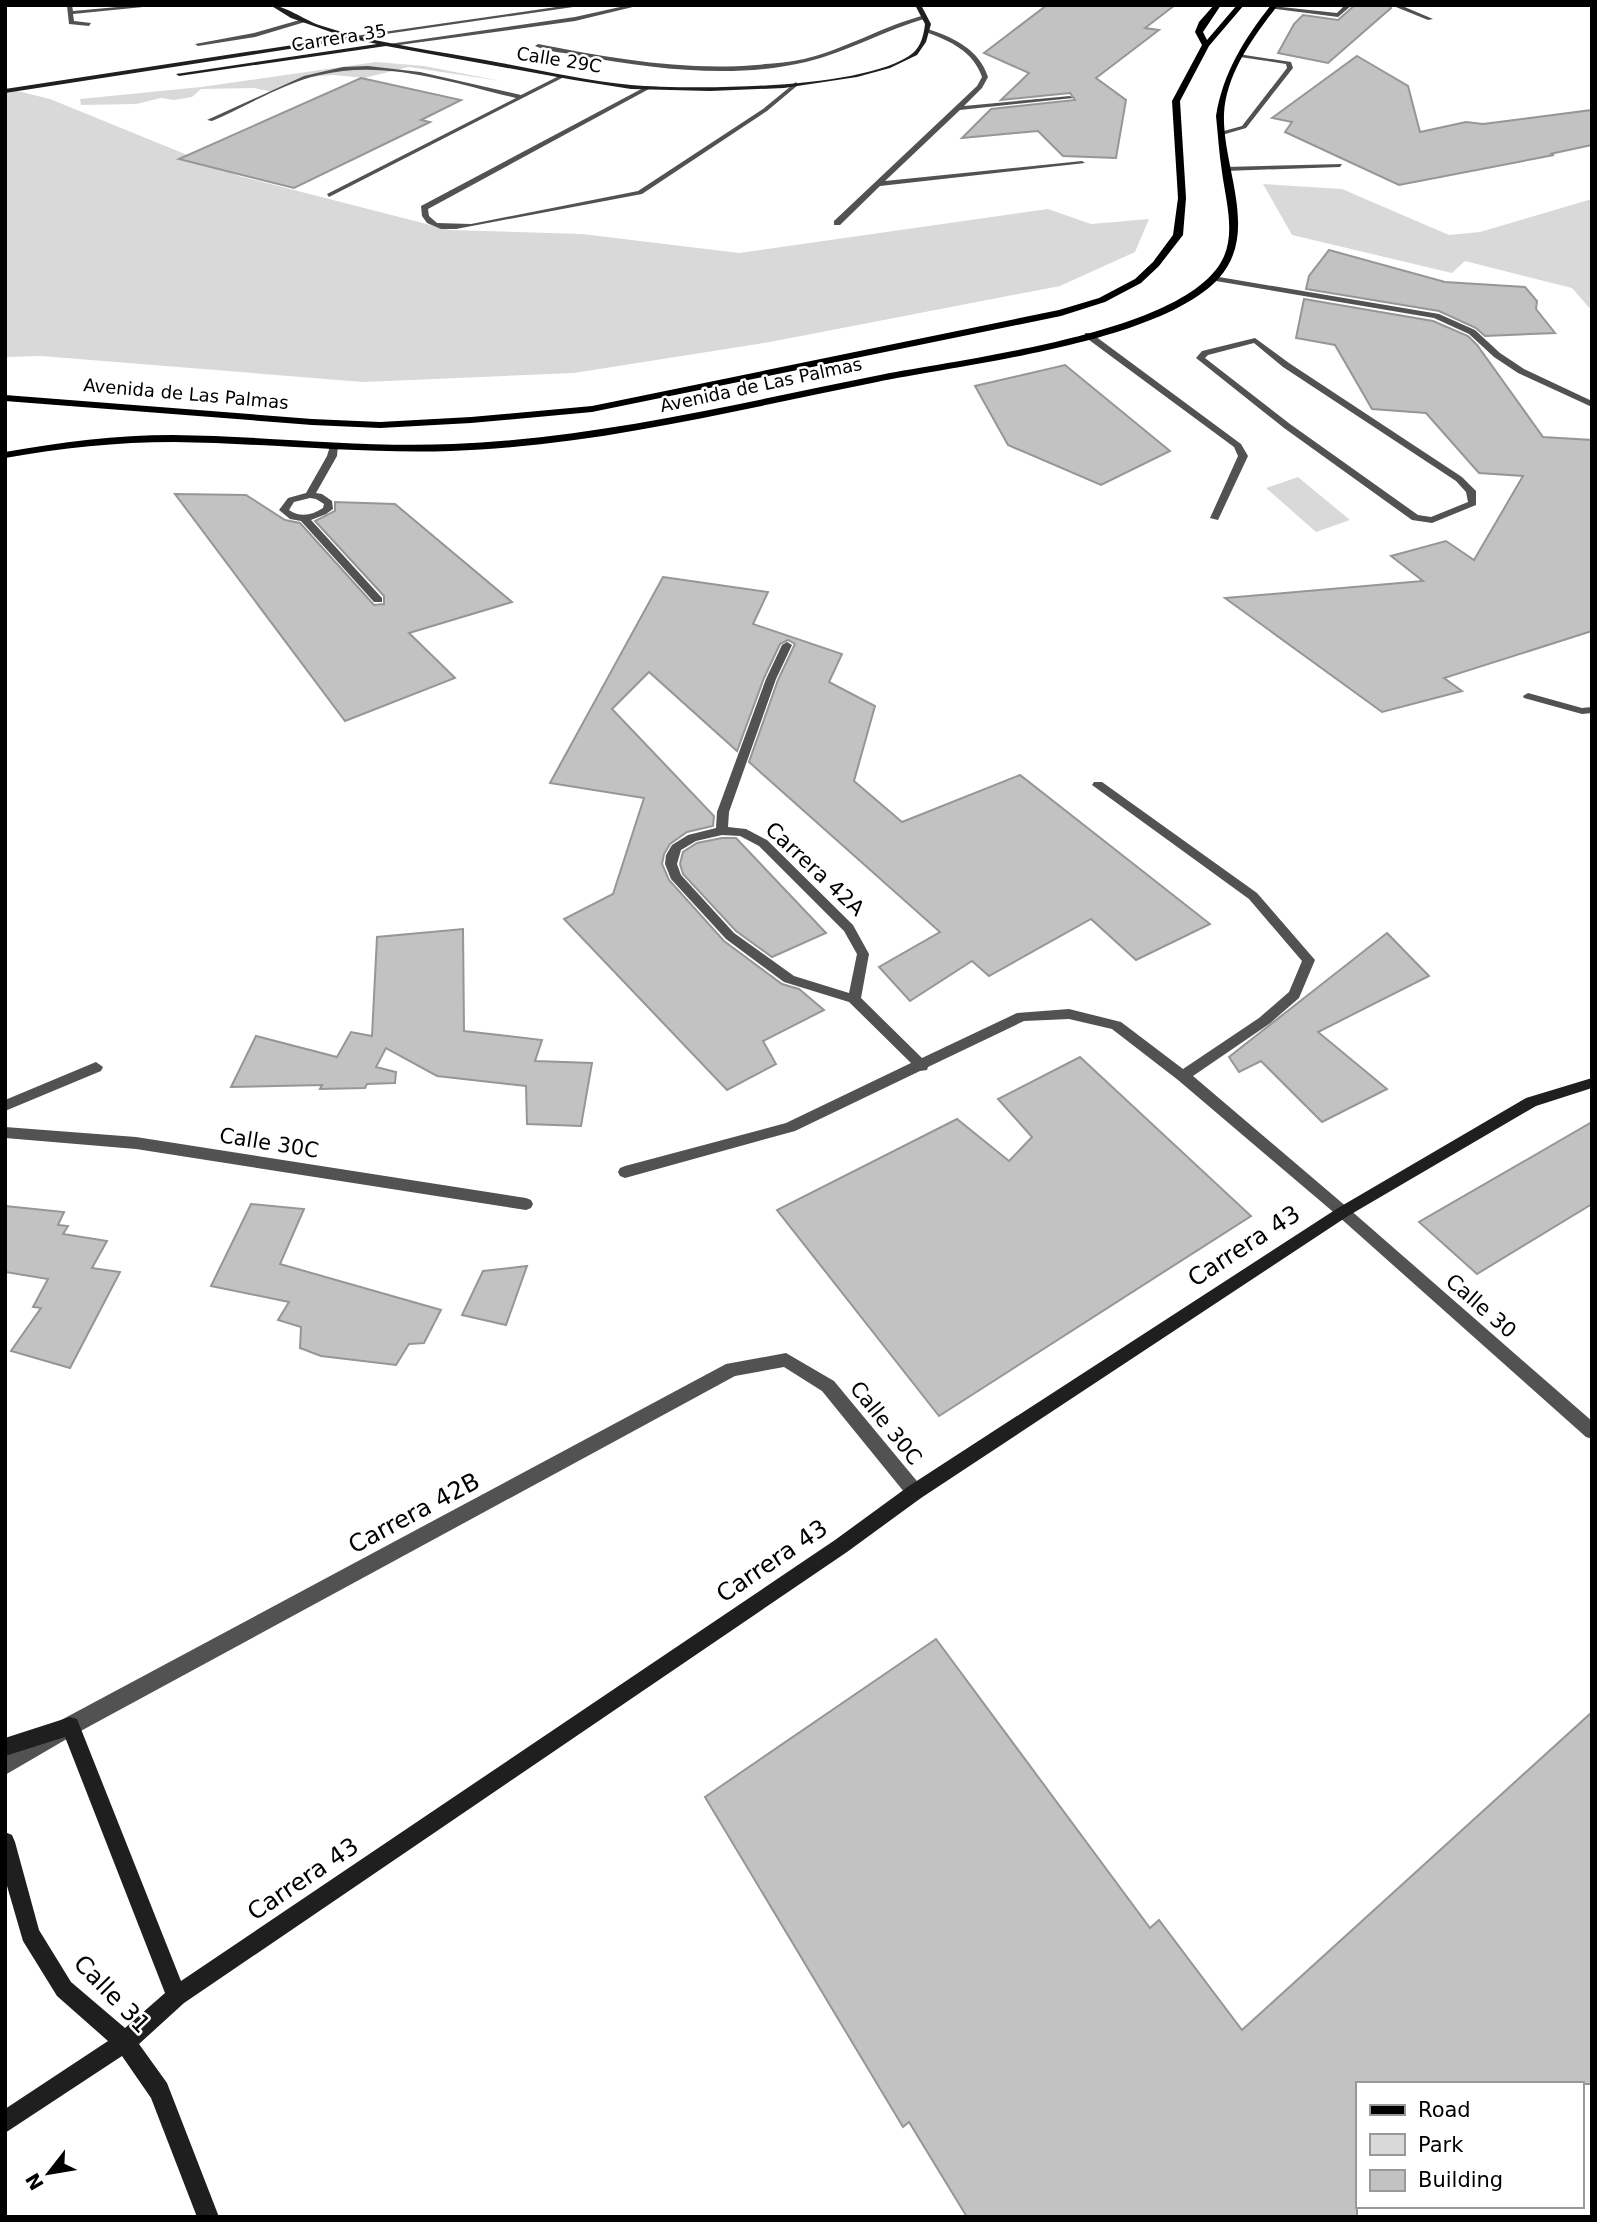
<svg xmlns="http://www.w3.org/2000/svg" width="1597" height="2222" font-family="'DejaVu Sans',sans-serif">
<style>
.green{fill:#d9d9d9}
.building{fill:#c2c2c2;stroke:#969696;stroke-width:2}
.lines{fill:none;stroke-linecap:round;stroke-linejoin:round}
.lane{fill:#525252;fill-rule:evenodd}
.street{fill:#525252;fill-rule:evenodd}
.secondary{fill:#1f1f1f;fill-rule:evenodd}
.primary{fill:#000;fill-rule:evenodd}
.labels{text-anchor:middle;stroke-width:5;stroke-linejoin:round;paint-order:stroke}
.far-street-label{font-size:18px;fill:#000;stroke:#fff}
.street-label{font-size:21px;fill:#000;stroke:#fff}
.near-street-label{font-size:24px;fill:#000;stroke:#fff}
</style>
<rect width="100%" height="100%" fill="#fff"/>
<g class="green">
<path d="M 376,62 L 424,66 L 501,81 L 409,67 L 364,78 L 334,75 L 308,77 L 273,92 L 254,88 L 201,89 L 192,97 L 174,100 L 161,98 L 136,104 L 81,105 L 80,99 L 201,87 Z"/>
<path d="M 5,88 L 50,99 L 239,176 L 450,230 L 582,234 L 739,253 L 1048,209 L 1091,224 L 1149,219 L 1135,252 L 1060,286 L 770,342 L 574,373 L 363,382 L 41,356 L 5,357 Z"/>
<path d="M 1263,184 L 1342,189 L 1449,235 L 1480,232 L 1592,199 L 1592,311 L 1572,288 L 1465,261 L 1452,273 L 1292,235 Z"/>
<path d="M 1298,477 L 1350,520 L 1316,532 L 1266,488 Z"/>
</g>
<g class="building">
<path d="M 1047,5 L 1175,5 L 1145,28 L 1159,30 L 1096,78 L 1126,100 L 1116,158 L 1063,156 L 1038,131 L 962,138 L 991,109 L 1075,100 L 1070,93 L 1001,100 L 1029,73 L 984,53 Z"/>
<path d="M 1355,5 L 1389,5 L 1391,8 L 1328,63 L 1278,53 L 1294,24 L 1303,15 L 1338,20 Z"/>
<path d="M 1357,56 L 1408,86 L 1420,132 L 1466,122 L 1483,124 L 1592,110 L 1592,145 L 1550,154 L 1554,155 L 1399,185 L 1285,132 L 1292,122 L 1272,118 Z"/>
<path d="M 361,78 L 461,100 L 421,120 L 430,122 L 294,188 L 179,159 Z"/>
<path d="M 1329,250 L 1445,282 L 1525,287 L 1537,301 L 1536,309 L 1555,333 L 1485,336 L 1476,328 L 1439,311 L 1306,289 L 1309,276 Z"/>
<path d="M 1304,299 L 1433,321 L 1468,336 L 1477,345 L 1543,437 L 1592,440 L 1592,631 L 1444,678 L 1462,691 L 1382,712 L 1225,598 L 1423,581 L 1391,556 L 1446,541 L 1474,560 L 1523,476 L 1479,473 L 1426,413 L 1372,409 L 1335,345 L 1296,338 Z"/>
<path d="M 1065,365 L 1170,451 L 1101,485 L 1008,445 L 975,386 Z"/>
<path d="M 175,494 L 246,495 L 285,520 L 300,523 L 374,605 L 384,604 L 384,596 L 315,521 L 335,511 L 335,502 L 395,504 L 512,602 L 409,633 L 455,678 L 345,721 Z"/>
<path d="M 663,577 L 768,592 L 753,624 L 842,654 L 829,682 L 875,706 L 854,781 L 902,822 L 1020,775 L 1210,924 L 1136,960 L 1091,919 L 989,976 L 972,961 L 910,1001 L 879,967 L 940,932 L 749,762 L 778,680 L 795,644 L 788,640 L 780,644 L 764,678 L 737,751 L 649,672 L 612,709 L 714,816 L 713,826 L 687,832 L 670,844 L 664,854 L 662,864 L 669,880 L 724,941 L 782,984 L 799,989 L 824,1010 L 763,1041 L 776,1064 L 727,1090 L 564,919 L 613,894 L 644,798 L 550,783 Z"/>
<path d="M 722,838 L 736,838 L 826,933 L 772,957 L 736,931 L 683,874 L 680,864 L 683,852 L 697,843 Z"/>
<path d="M 463,929 L 464,1031 L 542,1040 L 535,1061 L 592,1063 L 581,1126 L 527,1124 L 526,1086 L 437,1076 L 386,1048 L 376,1067 L 396,1072 L 395,1083 L 367,1084 L 365,1088 L 320,1089 L 322,1085 L 231,1087 L 256,1036 L 337,1057 L 351,1032 L 372,1036 L 377,937 Z"/>
<path d="M 1387,933 L 1429,976 L 1318,1032 L 1387,1089 L 1322,1122 L 1261,1061 L 1239,1072 L 1229,1057 Z"/>
<path d="M 1080,1057 L 1251,1216 L 939,1416 L 777,1210 L 957,1119 L 1009,1161 L 1032,1137 L 998,1099 Z"/>
<path d="M 1592,1122 L 1592,1204 L 1477,1274 L 1419,1222 Z"/>
<path d="M 251,1204 L 304,1209 L 280,1264 L 441,1310 L 424,1343 L 409,1344 L 396,1365 L 321,1356 L 300,1348 L 301,1327 L 278,1320 L 289,1302 L 211,1286 Z"/>
<path d="M 5,1206 L 64,1212 L 58,1225 L 68,1226 L 63,1234 L 107,1241 L 92,1268 L 120,1272 L 70,1368 L 11,1351 L 41,1308 L 33,1307 L 48,1279 L 5,1272 Z"/>
<path d="M 527,1266 L 506,1325 L 462,1315 L 483,1271 Z"/>
<path d="M 936,1639 L 1150,1928 L 1159,1920 L 1242,2030 L 1592,1712 L 1592,2084 L 1357,2084 L 1357,2217 L 967,2217 L 909,2122 L 903,2127 L 705,1797 Z"/>
</g>
<g class="lines">
<g class="lane">
<path d="M 72,5 L 73,11 L 140,5 L 143,7 L 73,14 L 74,21 L 91,23 L 89,26 L 69,24 L 67,6 Z"/>
<path d="M 1345,5 L 1352,5 L 1338,17 L 1269,8 L 1272,6 L 1337,13 Z"/>
<path d="M 1391,5 L 1400,5 L 1433,19 L 1428,20 Z"/>
<path d="M 925,15 L 927,18 C 885,30 848,52 806,62 C 735,79 653,69 582,56 C 567,53 548,52 535,46 L 538,44 C 610,58 682,71 756,65 C 772,63 788,63 804,59 C 846,49 883,26 925,15 Z"/>
<path d="M 303,19 L 305,22 L 255,37 L 198,46 L 195,44 L 254,33 Z"/>
<path d="M 928,29 C 954,38 979,49 988,77 L 982,88 L 964,106 L 1070,96 L 1073,98 L 960,110 L 885,181 L 1082,161 L 1085,163 L 880,186 L 840,225 L 834,225 L 834,221 L 977,86 L 982,77 C 973,51 950,41 926,32 Z"/>
<path d="M 1238,54 L 1291,62 L 1293,68 L 1246,128 L 1222,135 L 1220,132 L 1242,126 L 1287,68 L 1286,64 L 1240,57 Z"/>
<path d="M 368,66 L 420,72 L 521,95 L 561,75 L 566,76 L 329,197 L 327,194 L 516,98 C 453,83 385,59 320,75 C 283,83 247,106 212,121 L 207,120 L 304,76 L 343,67 Z"/>
<path d="M 796,82 L 798,85 L 767,111 L 642,194 L 456,229 L 441,229 L 427,223 L 422,216 L 421,206 L 647,86 L 649,89 L 428,209 L 429,216 L 437,223 L 471,224 L 638,191 L 763,109 Z"/>
<path d="M 1342,164 L 1340,167 L 1225,171 L 1222,169 L 1225,167 Z"/>
<path d="M 1213,276 L 1439,314 L 1475,330 L 1500,353 L 1524,369 L 1592,401 L 1592,407 L 1518,373 L 1494,357 L 1469,334 L 1434,318 L 1210,280 L 1209,278 Z"/>
<path d="M 1085,333 L 1091,333 L 1241,444 L 1248,456 L 1218,520 L 1210,518 L 1238,456 L 1234,447 L 1085,337 Z"/>
<path d="M 1255,338 L 1289,363 L 1462,477 L 1476,491 L 1476,505 L 1432,523 L 1412,520 L 1284,428 L 1196,358 L 1202,351 ZM 1254,343 L 1283,367 L 1456,481 L 1466,492 L 1468,502 L 1431,517 L 1418,515 L 1290,424 L 1205,358 L 1208,355 Z"/>
<path d="M 331,443 L 338,445 L 337,456 L 316,493 L 322,494 L 332,501 L 333,509 L 326,514 L 311,520 L 382,598 L 382,602 L 374,602 L 301,521 L 290,519 L 279,510 L 288,498 L 306,493 L 327,456 ZM 310,498 L 316,499 L 324,504 L 323,508 C 312,515 301,518 289,510 L 294,502 Z"/>
<path d="M 1528,693 L 1582,708 L 1592,707 L 1592,713 L 1582,714 L 1524,698 L 1523,696 Z"/>
</g>
<g class="street">
<path d="M 570,5 L 587,5 L 358,38 L 355,36 Z"/>
<path d="M 629,5 L 641,5 L 575,21 L 392,46 L 389,44 L 575,17 Z"/>
<path d="M 787,642 L 792,645 L 776,679 L 735,795 L 729,812 L 728,827 L 746,829 L 767,840 L 853,925 L 869,954 L 861,998 L 922,1058 L 1017,1013 L 1069,1009 L 1121,1022 L 1183,1069 L 1259,1018 L 1289,992 L 1302,961 L 1249,899 L 1092,785 L 1094,782 L 1102,782 L 1257,893 L 1315,960 L 1299,998 L 1269,1024 L 1193,1076 L 1348,1208 L 1592,1421 L 1592,1439 L 1586,1437 L 1338,1216 L 1178,1080 L 1112,1029 L 1069,1019 L 1024,1021 L 928,1067 L 927,1070 L 920,1071 L 795,1131 L 625,1178 L 620,1176 L 618,1172 L 620,1168 L 625,1166 L 786,1123 L 911,1063 L 849,1002 L 784,982 L 726,939 L 671,879 L 665,864 L 666,855 L 672,845 L 688,835 L 716,828 L 717,812 L 766,679 L 782,645 ZM 722,835 L 740,836 L 759,846 L 844,931 L 857,954 L 849,993 L 794,976 L 734,933 L 681,875 L 677,864 L 681,850 L 696,841 Z"/>
<path d="M 96,1062 L 103,1067 L 101,1071 L 5,1111 L 5,1100 Z"/>
<path d="M 5,1127 L 136,1137 L 526,1198 L 531,1200 L 533,1204 L 531,1208 L 526,1210 L 136,1149 L 5,1138 Z"/>
<path d="M 786,1353 L 834,1381 L 921,1486 L 923,1492 L 921,1498 L 915,1500 L 909,1498 L 822,1391 L 784,1367 L 735,1376 L 77,1733 L 5,1775 L 5,1755 L 63,1719 L 726,1364 Z"/>
</g>
<g class="secondary">
<path d="M 270,5 C 284,5 305,20 319,25 C 334,30 349,34 365,38 C 410,48 455,54 501,63 C 544,71 587,81 631,85 C 691,90 867,90 913,53 C 921,46 924,34 925,24 L 915,5 L 921,5 L 931,24 L 926,42 L 917,55 L 890,68 L 857,77 L 784,88 L 710,91 L 631,89 L 574,80 L 386,46 L 179,76 L 176,74 L 377,44 L 354,39 L 5,93 L 5,89 L 345,37 L 291,18 Z"/>
<path d="M 1592,1078 L 1592,1088 L 1536,1106 L 1348,1216 L 921,1498 L 847,1552 L 184,2003 L 139,2044 L 167,2083 L 219,2217 L 197,2217 L 151,2098 L 122,2056 L 5,2133 L 5,2109 L 108,2041 L 57,1996 L 23,1941 L 5,1879 L 5,1832 L 12,1835 L 15,1842 L 39,1930 L 71,1982 L 125,2028 L 165,1993 L 65,1737 L 5,1756 L 5,1738 L 70,1717 L 77,1719 L 181,1981 L 835,1540 L 909,1486 L 1338,1208 L 1526,1098 Z"/>
</g>
<g class="primary">
<path d="M 1214,5 L 1221,5 L 1203,32 L 1207,40 L 1237,5 L 1244,5 L 1209,46 L 1180,101 L 1186,198 L 1183,235 L 1159,266 L 1141,283 L 1105,302 L 1061,316 L 592,412 L 471,423 L 380,428 L 312,425 L 5,401 L 5,395 L 312,419 L 380,422 L 471,417 L 592,406 L 1059,310 L 1099,298 L 1135,279 L 1153,262 L 1173,235 L 1178,198 L 1172,101 L 1202,45 L 1195,32 L 1199,22 Z"/>
<path d="M 1271,5 L 1278,5 C 1254,36 1226,73 1224,114 C 1222,167 1260,232 1219,278 C 1160,343 964,364 877,382 C 736,410 596,446 451,451 C 359,454 266,443 174,442 C 117,442 61,448 5,458 L 5,452 C 61,442 116,435 173,435 C 266,436 360,448 453,444 C 597,438 735,404 875,376 C 958,359 1169,336 1218,267 C 1238,239 1226,203 1222,172 C 1219,153 1218,135 1216,116 C 1223,73 1244,39 1271,5 Z"/>
</g>
</g>
<g class="labels">
<g class="far-street-label">
<text transform="translate(339 38) rotate(-9)" y="6">Carrera 35</text>
<text transform="translate(559 60) rotate(9)" y="6">Calle 29C</text>
<text transform="translate(761 385) rotate(-12)" y="6">Avenida de Las Palmas</text>
<text transform="translate(186 394) rotate(5)" y="6">Avenida de Las Palmas</text>
</g>
<g class="street-label">
<text transform="translate(815 869) rotate(43)" y="7">Carrera 42A</text>
<text transform="translate(269 1143) rotate(9)" y="7">Calle 30C</text>
<text transform="translate(1481 1306) rotate(41)" y="7">Calle 30</text>
<text transform="translate(886 1423) rotate(51)" y="7">Calle 30C</text>
</g>
<g class="near-street-label">
<text transform="translate(1244 1246) rotate(-33)" y="8">Carrera 43</text>
<text transform="translate(414 1513) rotate(-28)" y="8">Carrera 42B</text>
<text transform="translate(772 1561) rotate(-34)" y="8">Carrera 43</text>
<text transform="translate(303 1879) rotate(-34)" y="8">Carrera 43</text>
<text transform="translate(112 1994) rotate(46)" y="8">Calle 31</text>
</g>
</g>
<rect width="1597" height="2222" fill="none" stroke="#000000" stroke-width="14"/>
<rect x="1356" y="2082" width="228" height="126" fill="#ffffff" stroke="#999999" stroke-width="2"/>
<rect x="1370" y="2105" width="35" height="10" fill="#000000" stroke="#999999" stroke-width="2"/>
<text x="1418" y="2117" font-size="21" fill="#000000">Road</text>
<rect x="1370" y="2134" width="35" height="21" fill="#d9d9d9" stroke="#999999" stroke-width="2"/>
<text x="1418" y="2152" font-size="21" fill="#000000">Park</text>
<rect x="1370" y="2170" width="35" height="21" fill="#c2c2c2" stroke="#999999" stroke-width="2"/>
<text x="1418" y="2187" font-size="21" fill="#000000">Building</text>
<g transform="translate(49 2173) rotate(239)" stroke="#ffffff" stroke-width="5" paint-order="stroke">
<path d="M0-5L12 26L0 18L-12 26Z" fill="#000000"/>
<text y="-10" font-size="19" font-weight="bold" text-anchor="middle" fill="#000000">N</text>
</g>
</svg>
